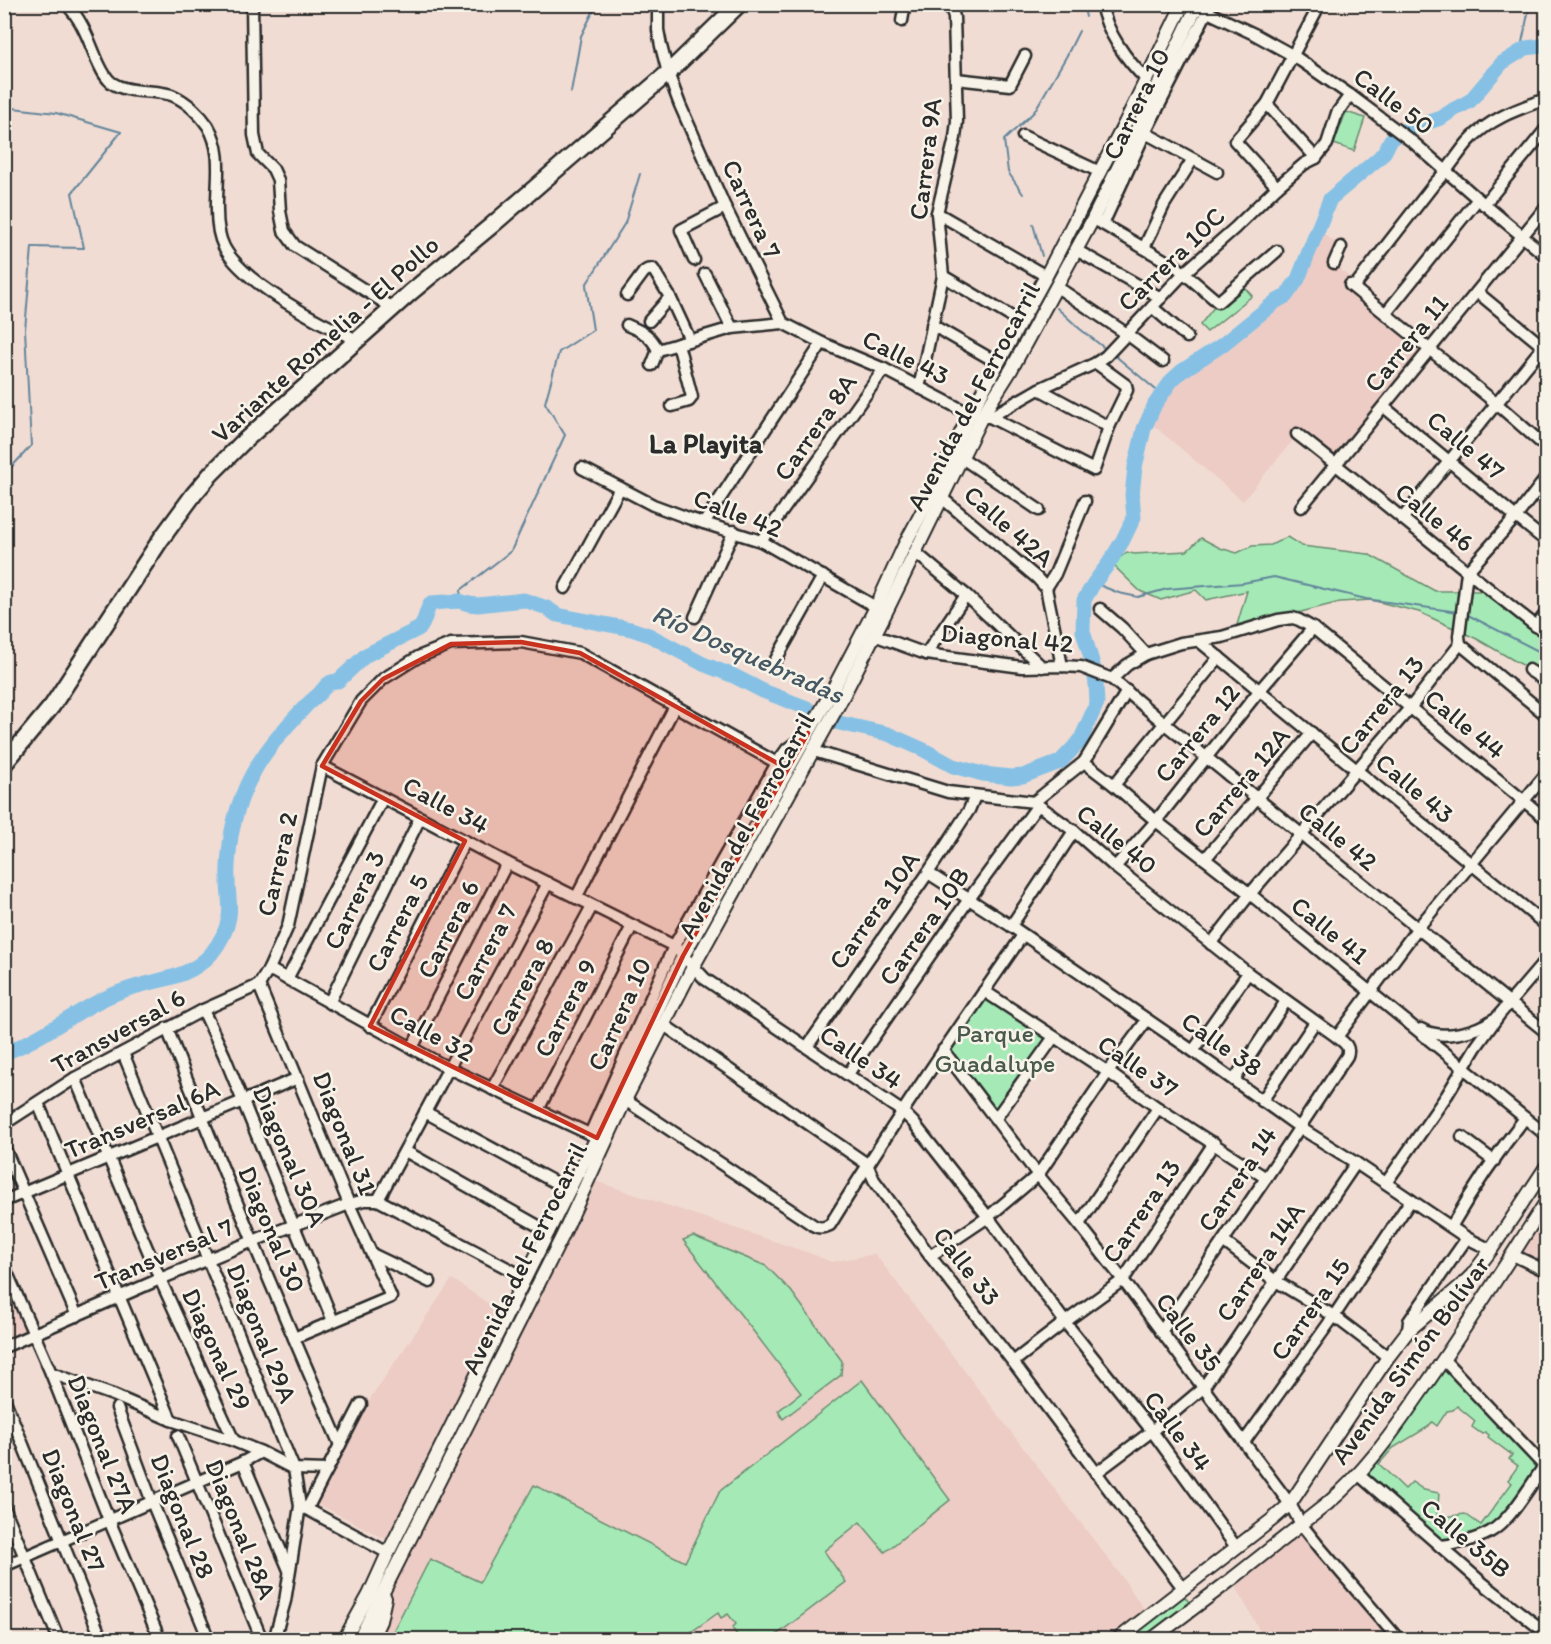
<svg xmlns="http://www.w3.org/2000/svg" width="1551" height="1644" font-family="Itim,sans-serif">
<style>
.built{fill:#ecccc4}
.green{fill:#a5eab6;stroke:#688a70;stroke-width:1.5;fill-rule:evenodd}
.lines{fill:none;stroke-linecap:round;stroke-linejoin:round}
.stream{stroke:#62859b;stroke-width:2}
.river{stroke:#86c1e5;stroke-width:15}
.minor-casing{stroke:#2b2b2b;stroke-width:15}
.major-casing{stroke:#2b2b2b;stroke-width:16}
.highway-casing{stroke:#2b2b2b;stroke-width:20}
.minor{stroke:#f7f3e8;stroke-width:10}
.major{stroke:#f7f3e8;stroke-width:12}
.highway{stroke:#f7f3e8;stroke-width:15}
.marked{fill:#c8321e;fill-opacity:0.2;stroke:#c8321e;stroke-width:4.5;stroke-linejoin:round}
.labels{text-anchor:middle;stroke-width:5;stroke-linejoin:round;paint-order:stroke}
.street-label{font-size:26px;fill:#2b2b2b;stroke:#f7f3e8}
.park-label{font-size:26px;fill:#4a5b4e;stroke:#f7f3e8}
.neighbourhood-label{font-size:27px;font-weight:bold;fill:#2b2b2b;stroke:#f7f3e8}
.water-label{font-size:27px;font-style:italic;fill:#465863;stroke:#f7f3e8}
</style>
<rect width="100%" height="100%" fill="#f1dcd3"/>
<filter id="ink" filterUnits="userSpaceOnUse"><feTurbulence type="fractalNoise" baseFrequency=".0167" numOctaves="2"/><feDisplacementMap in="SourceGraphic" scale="12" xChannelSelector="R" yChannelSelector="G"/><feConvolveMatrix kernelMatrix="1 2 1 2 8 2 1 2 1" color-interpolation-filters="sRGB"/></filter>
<g filter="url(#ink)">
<g class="built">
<path d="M 1318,229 L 1341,247 L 1334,263 L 1352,280 L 1349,283 L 1430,350 L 1336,464 L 1297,435 L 1243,501 L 1147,420 L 1155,404 L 1172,380 L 1193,364 L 1222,345 L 1275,302 L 1286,296 L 1298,279 Z"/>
<path d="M 589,1179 L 812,1254 L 831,1262 L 875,1254 L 1122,1577 L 1148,1615 L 1117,1640 L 371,1640 L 389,1581 Z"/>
<path d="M 1546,1202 L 1546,1271 L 1513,1255 Z"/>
<path d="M 4,1266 L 34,1336 L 4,1347 Z"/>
<path d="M 452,1279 L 504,1314 L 390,1539 L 386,1539 L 314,1502 L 372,1396 Z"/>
<path d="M 1301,1524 L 1399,1639 L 1264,1639 L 1232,1579 Z"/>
</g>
<g class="green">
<path d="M 1346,112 L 1365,118 L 1354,151 L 1334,144 Z"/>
<path d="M 1241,283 L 1252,296 L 1207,332 L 1200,325 L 1218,302 Z"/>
<path d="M 1287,537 L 1302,546 L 1368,554 L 1435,591 L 1482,591 L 1546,639 L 1546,677 L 1515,661 L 1477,639 L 1419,612 L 1371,600 L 1340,602 L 1301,612 L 1237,625 L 1247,591 L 1206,600 L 1196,590 L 1161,600 L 1140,591 L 1112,564 L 1127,552 L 1134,554 L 1187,551 L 1201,538 L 1220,548 L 1237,553 L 1252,546 L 1271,545 Z"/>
<path d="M 984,991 L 1054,1037 L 996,1118 L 943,1050 Z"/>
<path d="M 693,1236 L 766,1266 L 791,1291 L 842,1361 L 841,1375 L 783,1419 L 778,1411 L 801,1393 L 683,1240 Z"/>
<path d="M 1444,1360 L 1544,1466 L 1496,1528 L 1440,1546 L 1358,1474 ZM 1457,1406 L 1475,1421 L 1472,1427 L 1482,1434 L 1485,1432 L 1489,1435 L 1488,1437 L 1512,1455 L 1509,1459 L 1518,1466 L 1508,1480 L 1512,1483 L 1481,1525 L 1465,1514 L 1437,1518 L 1439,1493 L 1424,1490 L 1412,1482 L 1405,1489 L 1379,1464 L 1393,1448 L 1428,1427 L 1432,1422 L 1437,1426 L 1447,1411 L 1453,1410 Z"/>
<path d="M 862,1380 L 950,1500 L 885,1552 L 860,1522 L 824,1551 L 846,1582 L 771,1639 L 756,1639 L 752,1635 L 747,1639 L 740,1639 L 732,1628 L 736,1624 L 728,1614 L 721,1618 L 718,1613 L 681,1639 L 389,1639 L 430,1559 L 480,1582 L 534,1485 L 685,1562 L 720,1491 Z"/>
<path d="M 1184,1596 L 1189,1602 L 1142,1639 L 1126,1640 Z"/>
</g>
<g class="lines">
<g class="stream">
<path d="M 1083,4 L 1086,17"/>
<path d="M 1520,52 L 1530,4"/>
<path d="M 571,92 L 581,36 L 597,4"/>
<path d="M 4,107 L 56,113 L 121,132 L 72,193 L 84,248 L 32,247 L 25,330 L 31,446 L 4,475"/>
<path d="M 1023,194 L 1008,172 L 1004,140 L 1034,112 L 1066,57 L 1079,31"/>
<path d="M 1033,224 L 1042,256"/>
<path d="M 1057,308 L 1080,329 L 1107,350"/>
<path d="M 1112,353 L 1162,395"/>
<path d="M 1094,583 L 1119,593 L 1138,597 L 1167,589 L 1243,583 L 1274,577 L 1366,599 L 1458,612"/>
<path d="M 459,601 L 461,590 L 511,551 L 565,435 L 545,403 L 559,352 L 593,330 L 586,285 L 625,223 L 640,174"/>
<path d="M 1466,614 L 1546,655"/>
</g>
<path class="river" d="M 4,1053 C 48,1037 81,1005 125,990 C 155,979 188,980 211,954 C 219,944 227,930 229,917 C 231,906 228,893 228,881 C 227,866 229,851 231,836 C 241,781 266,747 304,708 C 309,702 315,698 320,693 C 326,686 328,681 338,681 L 366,655 L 420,628 C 426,620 425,612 431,603 L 459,601 L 469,604 L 478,605 L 524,600 L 547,608 L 557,615 L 631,629 L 649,635 L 703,664 L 734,676 L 763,691 L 807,708 L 817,718 L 888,734 L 924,750 L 953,766 L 983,774 L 1011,777 L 1023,776 L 1060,762 L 1080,741 L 1097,703 L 1096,684 L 1093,665 L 1083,631 L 1084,600 L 1094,583 L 1109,563 L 1123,540 L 1134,517 L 1132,495 L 1135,467 L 1144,429 L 1155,404 L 1172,380 L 1182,371 L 1222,345 L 1275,302 L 1286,296 L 1298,279 L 1330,199 L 1379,158 L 1385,151 L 1390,141 L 1397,133 L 1441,118 L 1453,110 L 1470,101 L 1502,63 L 1526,48 L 1542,46 L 1546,43"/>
<g class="minor-casing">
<g id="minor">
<path d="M 66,4 C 82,19 89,41 97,60 C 101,68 104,77 112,83 C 121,89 132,90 142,91 C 152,92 165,92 174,96 C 187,102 200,114 208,126 C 224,153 216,182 217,211 C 217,222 219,237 224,247 C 243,283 320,324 358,340"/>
<path d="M 252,4 L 254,135 L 258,154 L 273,169 L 278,180 L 280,211 L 284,231 L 295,246 L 393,308"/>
<path d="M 658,4 L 658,30 L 661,46 L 668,73 L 680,105 L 725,207 L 783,323 L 822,343 L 884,369 L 970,414"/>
<path d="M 1101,4 C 1107,33 1126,60 1147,80"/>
<path d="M 1197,7 L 1254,34 L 1294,56 L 1350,95 L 1414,143 L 1478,199 L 1546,256"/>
<path d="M 902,21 L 905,4"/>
<path d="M 956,79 L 1010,85 L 1025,56"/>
<path d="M 1267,104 L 1316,158"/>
<path d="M 1140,130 L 1217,172"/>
<path d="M 1023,136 L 1100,172"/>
<path d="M 1277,187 L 1235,141 L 1267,104 L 1320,4"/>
<path d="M 1484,205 L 1546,129"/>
<path d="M 937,213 L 1046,276"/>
<path d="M 1099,222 L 1178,268 L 1218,302 L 1277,251"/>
<path d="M 1103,224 L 1145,133 L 1211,4"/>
<path d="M 1144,248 L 1164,205 L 1193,159"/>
<path d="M 1076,250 L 1161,298"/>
<path d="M 694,260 L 681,230 L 725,207"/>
<path d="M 1334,263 L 1341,247"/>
<path d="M 705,274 L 732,328"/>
<path d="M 943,276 L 1020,322"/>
<path d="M 1350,285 L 1497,404 L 1546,447"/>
<path d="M 1057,287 L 1127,334 L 1163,361"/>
<path d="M 1354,287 L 1435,183 C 1448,171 1456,156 1468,142 C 1488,119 1518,109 1546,99"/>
<path d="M 1477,292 L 1546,349"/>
<path d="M 627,295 L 644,272 L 647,270 L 653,269 L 670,297 L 690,340"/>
<path d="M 1152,307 L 1187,337"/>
<path d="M 1386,313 L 1478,199"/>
<path d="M 649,321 L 670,297"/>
<path d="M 627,325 C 642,332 650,334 658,350"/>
<path d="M 932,325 L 998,363"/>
<path d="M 652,365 L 658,350 L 732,328 L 783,323"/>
<path d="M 919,388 L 943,276 L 937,213 L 955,138 L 957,121 L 954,17 L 950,4"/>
<path d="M 1039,389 L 1109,427"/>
<path d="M 672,406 L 689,401 L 692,397 L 678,344"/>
<path d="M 1384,407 L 1516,517 L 1546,541"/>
<path d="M 985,417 L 990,417 L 1094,470 L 1109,427 L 1127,390 L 1126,385 L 1096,363"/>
<path d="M 990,417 L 1039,389 L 1096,363 L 1106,356 L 1184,273 L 1235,228 L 1277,187 L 1304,164 L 1316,158 L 1327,144 L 1337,113 L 1350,95"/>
<path d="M 1297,434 C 1378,497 1455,563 1536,626 L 1546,632"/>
<path d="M 962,458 L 1039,510"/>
<path d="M 582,468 L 653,505 L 691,519 L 761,541 L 876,607"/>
<path d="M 942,498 L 1037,578 L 1046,588"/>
<path d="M 1301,507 L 1546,207"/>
<path d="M 1402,519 L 1546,343"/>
<path d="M 704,523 L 822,343"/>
<path d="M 761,541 L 884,369"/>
<path d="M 915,552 L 966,595 L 1042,667"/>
<path d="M 565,588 L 620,488"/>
<path d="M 1100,609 L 1122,628 L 1146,654"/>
<path d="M 695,617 L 734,531"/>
<path d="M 1536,626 L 1546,613"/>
<path d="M 874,635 L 926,654 L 1022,667 L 1062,666 L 1081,667 L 1112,679 L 1165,724 L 1546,1032"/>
<path d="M 1199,641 L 1546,925"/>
<path d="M 1460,644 L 1546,715"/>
<path d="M 926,654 L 966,595"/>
<path d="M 774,663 L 823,576"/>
<path d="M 1062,666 L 1046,588 L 1055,574 L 1085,501"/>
<path d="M 1529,670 L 1546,681"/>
<path d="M 1112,679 L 1127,665 L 1146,654 L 1181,643 L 1222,637 L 1278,620 L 1293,618 L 1299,620 L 1313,628 L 1546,819"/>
<path d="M 814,751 L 948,792 L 1034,802 L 1074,831 L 1115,867 L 1248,973 L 1337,1037 C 1343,1042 1351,1046 1347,1056 L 1266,1178 L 1161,1332"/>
<path d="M 1084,762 L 1114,785 L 1156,821 L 1250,894 L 1546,1135"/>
<path d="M 322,766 L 507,863 L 674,946 L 705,979 L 903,1112 L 913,1122 L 988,1217 L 1065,1322 L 1152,1431 L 1236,1547"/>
<path d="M 1114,785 L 1219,657"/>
<path d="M 1034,802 L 1084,762 L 1127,691"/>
<path d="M 1205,859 L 1312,733"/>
<path d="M 1115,867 L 1156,821 L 1259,691 L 1313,628"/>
<path d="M 928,873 L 1011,926 L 1193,1051 L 1299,1127 L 1356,1163 L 1467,1238 L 1491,1250"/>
<path d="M 576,898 L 675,706"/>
<path d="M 1011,926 L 1074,831"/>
<path d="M 1211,944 L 1250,894 L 1410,708 L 1460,644 L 1459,636 L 1467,572 L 1516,517 L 1546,478"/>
<path d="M 269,969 L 448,1068 L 596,1137"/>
<path d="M 287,979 L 383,798"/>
<path d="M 259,985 L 269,969 L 288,926 L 322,766 L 361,701 L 383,679 L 418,657 L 451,644 L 521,642 L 580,653 L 777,763"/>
<path d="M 259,985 L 349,1204 L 391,1297 L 294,1338"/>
<path d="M 984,991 L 1108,1072 L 1158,1108 L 1266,1178"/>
<path d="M 329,1003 L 420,818"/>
<path d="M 203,1010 L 224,1055 L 333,1321"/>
<path d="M 664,1025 L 867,1164 L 874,1180 L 930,1256 L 1013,1362 L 1183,1588"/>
<path d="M 370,1026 L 465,841"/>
<path d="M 167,1028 C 221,1169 280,1307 340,1445"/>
<path d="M 1421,1029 C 1442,1041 1476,1032 1494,1019"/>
<path d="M 1337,1037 L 1417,929 L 1546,774"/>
<path d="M 807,1047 L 928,873 L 969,810 L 975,796"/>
<path d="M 412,1048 L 507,863"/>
<path d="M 943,1050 L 1038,1175 L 1079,1224 L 1123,1280 L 1290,1504 L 1301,1524 L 1321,1549 L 1399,1640"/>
<path d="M 1193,1051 L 1248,973"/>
<path d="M 123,1053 L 294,1469 L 300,1506 L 285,1601 L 274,1640"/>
<path d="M 848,1074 L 969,899 L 1038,805"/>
<path d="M 75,1078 L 160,1279 L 234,1441"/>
<path d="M 1234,1080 L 1286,1001"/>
<path d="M 492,1089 L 592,906"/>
<path d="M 625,1100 L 813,1225 C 819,1229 824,1228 830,1225 C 891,1126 957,1030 1023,935"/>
<path d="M 1262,1101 L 1315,1022"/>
<path d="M 38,1103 L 171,1420"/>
<path d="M 538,1110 L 632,926"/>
<path d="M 425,1112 L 569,1190"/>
<path d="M 996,1118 L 1054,1037"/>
<path d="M 4,1124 L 75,1078 L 203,1010 L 259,985"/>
<path d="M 590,1134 L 674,946 L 777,763 L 787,749 L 806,735"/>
<path d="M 1462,1137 L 1494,1161"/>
<path d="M 4,1147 L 77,1316"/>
<path d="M 405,1151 L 549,1232"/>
<path d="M 1386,1183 L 1447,1095 L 1476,1047 L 1499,1015 L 1546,960"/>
<path d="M 378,1200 L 548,883"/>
<path d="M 4,1201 L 298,1078"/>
<path d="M 1079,1224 L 1158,1108"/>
<path d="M 1451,1227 C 1473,1189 1498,1152 1525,1118"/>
<path d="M 1223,1241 L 1274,1280 L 1334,1316 L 1388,1357"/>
<path d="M 372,1254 L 430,1282"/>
<path d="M 1513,1255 L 1546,1271"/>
<path d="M 930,1256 L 988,1217 L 1038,1175 L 1108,1072 L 1147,1020"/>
<path d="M 4,1266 L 51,1373 L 109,1520 L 160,1640"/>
<path d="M 1408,1331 L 1409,1321 L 1467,1238"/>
<path d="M 4,1347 L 160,1279 L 253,1241 L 349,1204 L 365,1200 L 378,1200 L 526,1278"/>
<path d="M 1444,1360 L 1546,1468"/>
<path d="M 1013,1362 L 1065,1322 L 1123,1280 L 1214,1143"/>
<path d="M 51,1373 L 113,1395 L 171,1420 L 234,1441 L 261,1452 L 294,1469 L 327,1470"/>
<path d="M 4,1398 L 102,1640"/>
<path d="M 117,1408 L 152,1502 L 209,1640"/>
<path d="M 178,1436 L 262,1640"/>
<path d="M 1244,1442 L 1334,1316 L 1411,1200"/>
<path d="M 243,1462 L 289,1570"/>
<path d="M 1096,1473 L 1152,1431 L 1203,1388 L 1356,1163"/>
<path d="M 1358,1474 L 1480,1581 L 1546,1633"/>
<path d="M 4,1507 L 59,1640"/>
<path d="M 303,1507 L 388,1553"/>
<path d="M 307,1509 L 361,1404"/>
<path d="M 1440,1546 C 1457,1544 1474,1541 1490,1532 C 1511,1520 1530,1486 1544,1466"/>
<path d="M 4,1566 L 243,1462 L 261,1452"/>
</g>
</g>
<g class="major-casing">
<g id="major">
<path d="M 344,1640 L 369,1595 L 388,1553 L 577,1174 L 597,1138 L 683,956 L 831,693 L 876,607 L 904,546 L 933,491 L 970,414 L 1046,276 L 1125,123 L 1183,4"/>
<path d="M 359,1640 L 562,1237 L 625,1100 L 693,967 L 840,702 L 886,612 L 982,416 L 1011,370 L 1093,219 L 1198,4"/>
<path d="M 371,1640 L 380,1621 L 385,1598"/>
<path d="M 1117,1640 L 1273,1519 L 1290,1504 L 1388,1357 L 1408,1331 L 1463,1284 L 1472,1275 L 1491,1250 L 1546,1167"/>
<path d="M 1151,1640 L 1232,1579 L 1327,1504 C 1363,1474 1391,1435 1418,1396 C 1463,1333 1504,1267 1546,1202"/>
</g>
</g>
<g class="highway-casing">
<path id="highway" d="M 4,764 L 52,706 L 161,539 L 194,494 L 211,474 L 242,443 L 411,292 L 491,226 L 668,73 L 739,4"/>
</g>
<use href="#minor" class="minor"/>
<use href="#major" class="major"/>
<use href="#highway" class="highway"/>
</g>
</g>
<path class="marked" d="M 521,642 L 580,653 L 777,763 L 808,733 L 683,956 L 597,1138 L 370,1026 L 465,841 L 322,766 L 361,701 L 383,679 L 451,644 Z"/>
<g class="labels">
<g class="street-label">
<text transform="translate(1394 101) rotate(37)" y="9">Calle 50</text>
<text transform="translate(1136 104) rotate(-64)" y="9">Carrera 10</text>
<text transform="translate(925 159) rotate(-83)" y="9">Carrera 9A</text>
<text transform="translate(752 209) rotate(65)" y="9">Carrera 7</text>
<text transform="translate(1171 259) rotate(-44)" y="9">Carrera 10C</text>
<text transform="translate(325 339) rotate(-42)" y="9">Variante Romelia - El Pollo</text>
<text transform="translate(1406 343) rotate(-51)" y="9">Carrera 11</text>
<text transform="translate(906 357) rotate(26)" y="9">Calle 43</text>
<text transform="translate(973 396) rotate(-62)" y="9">Avenida del Ferrocarril</text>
<text transform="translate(815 427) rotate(-55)" y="9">Carrera 8A</text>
<text transform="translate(1466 445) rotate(40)" y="9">Calle 47</text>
<text transform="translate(738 513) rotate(21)" y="9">Calle 42</text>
<text transform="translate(1435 517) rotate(39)" y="9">Calle 46</text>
<text transform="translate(1009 526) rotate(41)" y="9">Calle 42A</text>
<text transform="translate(1007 638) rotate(5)" y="9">Diagonal 42</text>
<text transform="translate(1381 705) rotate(-51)" y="9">Carrera 13</text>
<text transform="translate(1465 724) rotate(39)" y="9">Calle 44</text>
<text transform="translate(1197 733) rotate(-51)" y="9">Carrera 12</text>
<text transform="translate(1241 782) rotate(-50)" y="9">Carrera 12A</text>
<text transform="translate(1415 788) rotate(40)" y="9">Calle 43</text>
<text transform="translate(446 805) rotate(28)" y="9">Calle 34</text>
<text transform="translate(746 825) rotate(-61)" y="9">Avenida del Ferrocarril</text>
<text transform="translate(1338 836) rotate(39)" y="9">Calle 42</text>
<text transform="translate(1117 839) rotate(39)" y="9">Calle 40</text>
<text transform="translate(277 864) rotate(-77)" y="9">Carrera 2</text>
<text transform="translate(354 900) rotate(-64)" y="9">Carrera 3</text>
<text transform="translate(874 910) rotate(-55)" y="9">Carrera 10A</text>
<text transform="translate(397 923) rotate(-63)" y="9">Carrera 5</text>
<text transform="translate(924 926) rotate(-55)" y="9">Carrera 10B</text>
<text transform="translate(448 929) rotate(-63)" y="9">Carrera 6</text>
<text transform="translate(1330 930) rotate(39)" y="9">Calle 41</text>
<text transform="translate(485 952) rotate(-62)" y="9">Carrera 7</text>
<text transform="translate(522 987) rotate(-62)" y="9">Carrera 8</text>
<text transform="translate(565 1008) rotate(-63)" y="9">Carrera 9</text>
<text transform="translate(619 1014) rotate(-66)" y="9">Carrera 10</text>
<text transform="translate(118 1031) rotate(-29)" y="9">Transversal 6</text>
<text transform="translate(432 1033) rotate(28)" y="9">Calle 32</text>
<text transform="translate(1222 1044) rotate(35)" y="9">Calle 38</text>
<text transform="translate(861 1057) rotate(34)" y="9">Calle 34</text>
<text transform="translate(1138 1066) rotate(34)" y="9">Calle 37</text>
<text transform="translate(142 1119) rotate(-23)" y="9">Transversal 6A</text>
<text transform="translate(345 1133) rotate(68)" y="9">Diagonal 31</text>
<text transform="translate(290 1156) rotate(67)" y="9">Diagonal 30A</text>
<text transform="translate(1237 1179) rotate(-56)" y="9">Carrera 14</text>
<text transform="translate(1141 1211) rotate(-56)" y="9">Carrera 13</text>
<text transform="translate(272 1229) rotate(67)" y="9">Diagonal 30</text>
<text transform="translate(164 1254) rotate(-23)" y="9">Transversal 7</text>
<text transform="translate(524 1258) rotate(-64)" y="9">Avenida del Ferrocarril</text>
<text transform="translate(1260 1262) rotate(-56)" y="9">Carrera 14A</text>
<text transform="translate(967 1266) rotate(52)" y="9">Calle 33</text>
<text transform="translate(1310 1309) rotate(-55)" y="9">Carrera 15</text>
<text transform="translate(1189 1332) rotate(53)" y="9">Calle 35</text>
<text transform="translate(262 1333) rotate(68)" y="9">Diagonal 29A</text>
<text transform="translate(217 1349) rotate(65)" y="9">Diagonal 29</text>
<text transform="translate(1410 1360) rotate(-54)" y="9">Avenida Simón Bolívar</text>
<text transform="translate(1178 1431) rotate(53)" y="9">Calle 34</text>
<text transform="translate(103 1444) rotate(68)" y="9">Diagonal 27A</text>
<text transform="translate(74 1510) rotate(68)" y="9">Diagonal 27</text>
<text transform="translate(183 1516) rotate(68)" y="9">Diagonal 28</text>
<text transform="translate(241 1529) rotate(68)" y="9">Diagonal 28A</text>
<text transform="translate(1466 1538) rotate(40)" y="9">Calle 35B</text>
</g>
<g class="park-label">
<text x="995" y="1042">Parque<tspan x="995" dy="30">Guadalupe</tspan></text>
</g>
<g class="neighbourhood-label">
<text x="706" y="453">La Playita</text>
</g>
<g class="water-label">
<text transform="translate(748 654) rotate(24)" y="9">Río Dosquebradas</text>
</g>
</g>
<rect width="1551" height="1644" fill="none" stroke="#f7f3e8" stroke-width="24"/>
<rect x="12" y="12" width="1527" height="1620" fill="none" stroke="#2b2b2b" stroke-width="2" filter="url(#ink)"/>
</svg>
